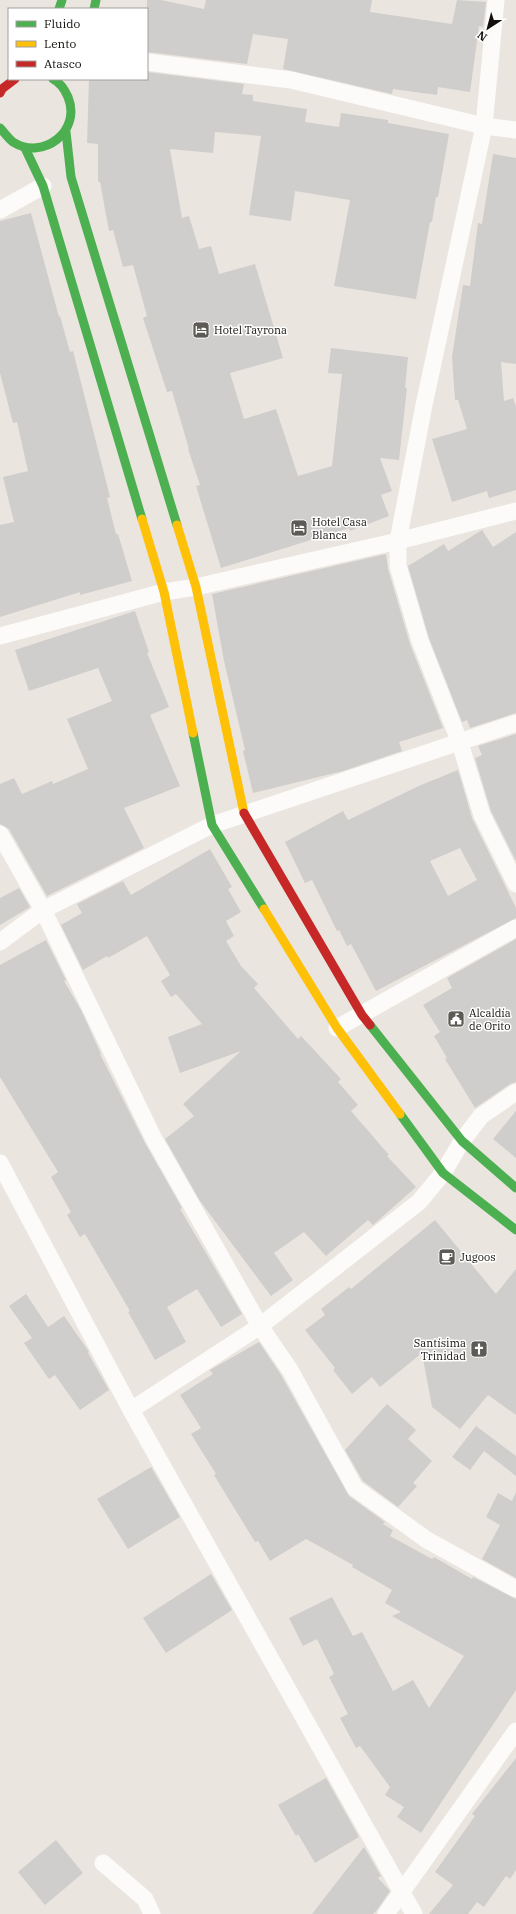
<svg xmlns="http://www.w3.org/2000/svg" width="516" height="1914" font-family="'IBM Plex Serif',serif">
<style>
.building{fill:#d0cdcd;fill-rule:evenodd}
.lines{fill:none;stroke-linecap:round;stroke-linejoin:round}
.street{stroke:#fcfbfa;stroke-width:17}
.fast{stroke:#4caf50;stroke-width:9}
.slow{stroke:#ffc107;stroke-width:9}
.jam{stroke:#c62828;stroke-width:9}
.labels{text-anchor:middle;stroke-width:3;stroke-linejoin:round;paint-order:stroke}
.poi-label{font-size:11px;fill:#13100c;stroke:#fff;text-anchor:start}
</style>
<rect width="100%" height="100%" fill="#eae5df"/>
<g class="building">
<path d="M 147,0 L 161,0 L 204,9 L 206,0 L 372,0 L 370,12 L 452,24 L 457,0 L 486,2 L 483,27 L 479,26 L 470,92 L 438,87 L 437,95 L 393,89 L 392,94 L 283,69 L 288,39 L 253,34 L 247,64 L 147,52 Z"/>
<path d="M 147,72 L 244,84 L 242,94 L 253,95 L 253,101 L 307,109 L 305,122 L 339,127 L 341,113 L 388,120 L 388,123 L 449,134 L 438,197 L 436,197 L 432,222 L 430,222 L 416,299 L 334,286 L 350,200 L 295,191 L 291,221 L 249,215 L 261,136 L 215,132 L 213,153 L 170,149 L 182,218 L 189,216 L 199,249 L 211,246 L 219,274 L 255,264 L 283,358 L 230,373 L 244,419 L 276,409 L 298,476 L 332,466 L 342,374 L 328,373 L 331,348 L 408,357 L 405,388 L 407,388 L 399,460 L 380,458 L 392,491 L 381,495 L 389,516 L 350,531 L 349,528 L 221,568 L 196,486 L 200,485 L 188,449 L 189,449 L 172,391 L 167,392 L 143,318 L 147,316 L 133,265 L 123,267 L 113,230 L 109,231 L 100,182 L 98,182 L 98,144 L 87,143 L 89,79 L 147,79 Z"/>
<path d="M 493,154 L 516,158 L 516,364 L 501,362 L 504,401 L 513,398 L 516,407 L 516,490 L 489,498 L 487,491 L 452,502 L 432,439 L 467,429 L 458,400 L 455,400 L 452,357 L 463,285 L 470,286 L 478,223 L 482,224 Z"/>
<path d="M 31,213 L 59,317 L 60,316 L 70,352 L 73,351 L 110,497 L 107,498 L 116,534 L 118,534 L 132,581 L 80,595 L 80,592 L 0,617 L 0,525 L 14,522 L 3,477 L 28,471 L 17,422 L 13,423 L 0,373 L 0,221 Z"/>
<path d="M 482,530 L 493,547 L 516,532 L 516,713 L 470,728 L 467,720 L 462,722 L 429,638 L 408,566 L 444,544 L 448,551 Z"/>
<path d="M 386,554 L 388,569 L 410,644 L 443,728 L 399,742 L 402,751 L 343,771 L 253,793 L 243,751 L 245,750 L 224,661 L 212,594 Z"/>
<path d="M 135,611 L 149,652 L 147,653 L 169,707 L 150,715 L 180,786 L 124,808 L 144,848 L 47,896 L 9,829 L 0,824 L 0,784 L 14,778 L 22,794 L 52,781 L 53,784 L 88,769 L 67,719 L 112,701 L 98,668 L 29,691 L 15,650 Z"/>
<path d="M 516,734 L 516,861 L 491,811 L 475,758 L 482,755 L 478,746 Z"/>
<path d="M 458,770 L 472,818 L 516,908 L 516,918 L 376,991 L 351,944 L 347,946 L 339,930 L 337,931 L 312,880 L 305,883 L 285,842 L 343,811 L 348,820 L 421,785 ZM 460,848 L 477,880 L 448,896 L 430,861 Z"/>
<path d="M 210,849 L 232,887 L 228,889 L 241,912 L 226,921 L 234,936 L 226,941 L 241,966 L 258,984 L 254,988 L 298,1039 L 301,1036 L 341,1079 L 338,1082 L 358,1105 L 351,1111 L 389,1155 L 387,1156 L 416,1187 L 373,1225 L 368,1220 L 326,1256 L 304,1232 L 274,1253 L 293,1280 L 271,1296 L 200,1201 L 165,1139 L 194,1116 L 183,1104 L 241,1051 L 180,1073 L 168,1037 L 202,1024 L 176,994 L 171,997 L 161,981 L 170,975 L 147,936 L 108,958 L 107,956 L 83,970 L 61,925 L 82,913 L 77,904 L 123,881 L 131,895 Z"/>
<path d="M 19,888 L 30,907 L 0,925 L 0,898 Z"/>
<path d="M 516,939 L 516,1082 L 510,1084 L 475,1108 L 445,1059 L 447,1058 L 434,1036 L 440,1032 L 423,1005 L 452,988 L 447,978 Z"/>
<path d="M 46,940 L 66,980 L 64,981 L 81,1010 L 101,1054 L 100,1054 L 145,1143 L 182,1208 L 180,1209 L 242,1314 L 221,1327 L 197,1289 L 167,1307 L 186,1342 L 155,1360 L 128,1312 L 130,1311 L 85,1234 L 80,1237 L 67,1215 L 71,1212 L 51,1177 L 58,1172 L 0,1077 L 0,965 Z"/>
<path d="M 516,1111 L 516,1158 L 493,1139 Z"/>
<path d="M 435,1220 L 496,1294 L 516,1269 L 516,1415 L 488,1395 L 460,1429 L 432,1407 L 422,1353 L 380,1387 L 372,1377 L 352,1394 L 333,1370 L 335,1368 L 305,1330 L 325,1315 L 321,1309 L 349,1287 L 351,1289 Z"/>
<path d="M 26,1294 L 48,1327 L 64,1316 L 87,1349 L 89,1352 L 88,1353 L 109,1390 L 80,1410 L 55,1375 L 49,1379 L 24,1343 L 32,1338 L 9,1306 Z"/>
<path d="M 259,1342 L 281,1375 L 349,1496 L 385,1522 L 383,1524 L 393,1530 L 390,1536 L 432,1559 L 434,1557 L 472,1579 L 473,1577 L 516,1599 L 516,1690 L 421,1833 L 397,1817 L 404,1807 L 385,1795 L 390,1787 L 360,1746 L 356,1748 L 340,1718 L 348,1714 L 329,1677 L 334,1674 L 317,1639 L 303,1646 L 289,1618 L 332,1597 L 353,1636 L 362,1632 L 393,1691 L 413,1680 L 429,1708 L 464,1656 L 392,1616 L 401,1612 L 385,1603 L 392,1590 L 352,1567 L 353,1565 L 306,1539 L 270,1561 L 258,1541 L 255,1542 L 214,1475 L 216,1474 L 191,1434 L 201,1428 L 180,1395 L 213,1374 L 210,1370 Z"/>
<path d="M 387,1404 L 416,1430 L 408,1439 L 432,1461 L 413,1483 L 417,1486 L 398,1507 L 363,1481 L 345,1450 Z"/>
<path d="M 476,1426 L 516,1456 L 516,1476 L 484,1451 L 470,1470 L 452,1457 Z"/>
<path d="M 151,1467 L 180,1517 L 128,1549 L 97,1499 Z"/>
<path d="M 516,1492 L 516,1578 L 482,1559 L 500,1525 L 486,1517 L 498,1493 L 512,1501 Z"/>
<path d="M 211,1574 L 232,1610 L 166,1653 L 143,1618 Z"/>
<path d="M 516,1758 L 516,1870 L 510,1879 L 506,1876 L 484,1907 L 477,1902 L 468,1914 L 429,1914 L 453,1885 L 435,1872 L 475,1816 L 472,1814 Z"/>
<path d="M 326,1778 L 359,1837 L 315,1863 L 298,1834 L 296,1836 L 278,1805 Z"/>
<path d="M 56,1840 L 83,1873 L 45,1905 L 18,1872 Z"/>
<path d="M 364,1847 L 381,1876 L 378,1878 L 390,1891 L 377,1910 L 373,1914 L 312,1914 Z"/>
</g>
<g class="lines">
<g class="street">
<path d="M 496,0 L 484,126 L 424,405 L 398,541 L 398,566 L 420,641 L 460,743 L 482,815 L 516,884"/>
<path d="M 147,62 L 291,80 L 484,126 L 516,130"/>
<path d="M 0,210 L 43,186"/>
<path d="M 0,636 L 164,592 L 196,587 L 398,541 L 516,511"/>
<path d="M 0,834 L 43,910 L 154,1139 L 260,1326 L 290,1370 L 355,1488 L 427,1540 L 516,1589"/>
<path d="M 0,942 L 43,910 L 212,825 L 516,723"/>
<path d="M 337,1028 L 516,928"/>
<path d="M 0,1163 L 131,1410 L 414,1914"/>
<path d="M 131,1410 L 260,1326 L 419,1202 L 443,1173 L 462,1141 L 481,1116 L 516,1092"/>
<path d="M 103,1863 L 145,1899 L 152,1914"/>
<path d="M 386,1914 L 516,1731"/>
</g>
<g class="fast">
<path d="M 59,9 L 62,0"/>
<path d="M 94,9 L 96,0"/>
<path d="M 0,128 C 4,132 8,138 13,142 C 43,161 82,131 68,97 C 65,90 61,83 53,79"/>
<path d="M 66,132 L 71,177 L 177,525"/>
<path d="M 25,148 L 43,186 L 142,519"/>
<path d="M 193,733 L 212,825 L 264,909"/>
<path d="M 370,1025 L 462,1141 L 516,1188"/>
<path d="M 400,1114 L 443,1173 L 516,1230"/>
</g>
<g class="slow">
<path d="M 142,519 L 164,592 L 193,733"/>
<path d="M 177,525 L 196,587 L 244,813"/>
<path d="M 264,909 L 337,1028 L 400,1114"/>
</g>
<g class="jam">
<path d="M 0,93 L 2,89 L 15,79"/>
<path d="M 244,813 L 362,1015 L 370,1025"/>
</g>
</g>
<defs>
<g id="hotel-square" transform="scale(0.9)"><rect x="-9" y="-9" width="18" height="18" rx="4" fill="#5e5b56" stroke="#fff"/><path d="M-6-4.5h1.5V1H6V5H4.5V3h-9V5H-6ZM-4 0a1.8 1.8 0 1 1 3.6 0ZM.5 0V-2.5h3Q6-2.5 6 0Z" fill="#fff"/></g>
<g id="civic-square" transform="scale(0.9)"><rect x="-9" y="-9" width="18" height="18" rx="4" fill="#5e5b56" stroke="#fff"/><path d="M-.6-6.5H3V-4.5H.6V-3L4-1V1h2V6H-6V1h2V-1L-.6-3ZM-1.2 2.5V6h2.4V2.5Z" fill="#fff"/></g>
<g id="cafe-square" transform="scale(0.9)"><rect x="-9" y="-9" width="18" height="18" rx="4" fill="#5e5b56" stroke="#fff"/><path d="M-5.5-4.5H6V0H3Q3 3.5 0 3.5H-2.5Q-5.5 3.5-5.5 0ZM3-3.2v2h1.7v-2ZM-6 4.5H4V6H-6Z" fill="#fff"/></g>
<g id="church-square" transform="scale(0.9)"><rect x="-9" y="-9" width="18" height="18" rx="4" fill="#5e5b56" stroke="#fff"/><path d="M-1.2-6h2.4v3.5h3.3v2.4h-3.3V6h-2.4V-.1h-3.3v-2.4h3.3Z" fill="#fff"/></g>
</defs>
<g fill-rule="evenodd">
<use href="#hotel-square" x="201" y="330"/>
<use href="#hotel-square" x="299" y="528"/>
<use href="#civic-square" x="456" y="1019"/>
<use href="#cafe-square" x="447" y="1257"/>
<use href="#church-square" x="479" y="1349"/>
</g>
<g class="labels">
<g class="poi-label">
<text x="214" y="334">Hotel Tayrona</text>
<text x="312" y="526">Hotel Casa<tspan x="312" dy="13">Blanca</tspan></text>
<text x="469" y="1017">Alcaldía<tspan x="469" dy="13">de Orito</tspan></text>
<text x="460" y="1261">Jugoos</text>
<text x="466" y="1347" text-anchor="end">Santísima<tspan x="466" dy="13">Trinidad</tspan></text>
</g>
</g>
<rect x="8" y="8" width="140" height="72" fill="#ffffff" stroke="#a19f9e"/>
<rect x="16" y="21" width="20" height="6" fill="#4caf50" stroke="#a19f9e"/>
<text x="44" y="28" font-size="12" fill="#13100c">Fluido</text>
<rect x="16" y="41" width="20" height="6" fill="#ffc107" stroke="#a19f9e"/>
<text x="44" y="48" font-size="12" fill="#13100c">Lento</text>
<rect x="16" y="61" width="20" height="6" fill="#c62828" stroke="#a19f9e"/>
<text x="44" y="68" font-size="12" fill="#13100c">Atasco</text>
<g transform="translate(488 28) rotate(216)" stroke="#ffffff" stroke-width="3" paint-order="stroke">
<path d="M0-3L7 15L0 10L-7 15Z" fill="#13100c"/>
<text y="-6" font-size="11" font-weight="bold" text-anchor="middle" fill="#13100c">N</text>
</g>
</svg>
